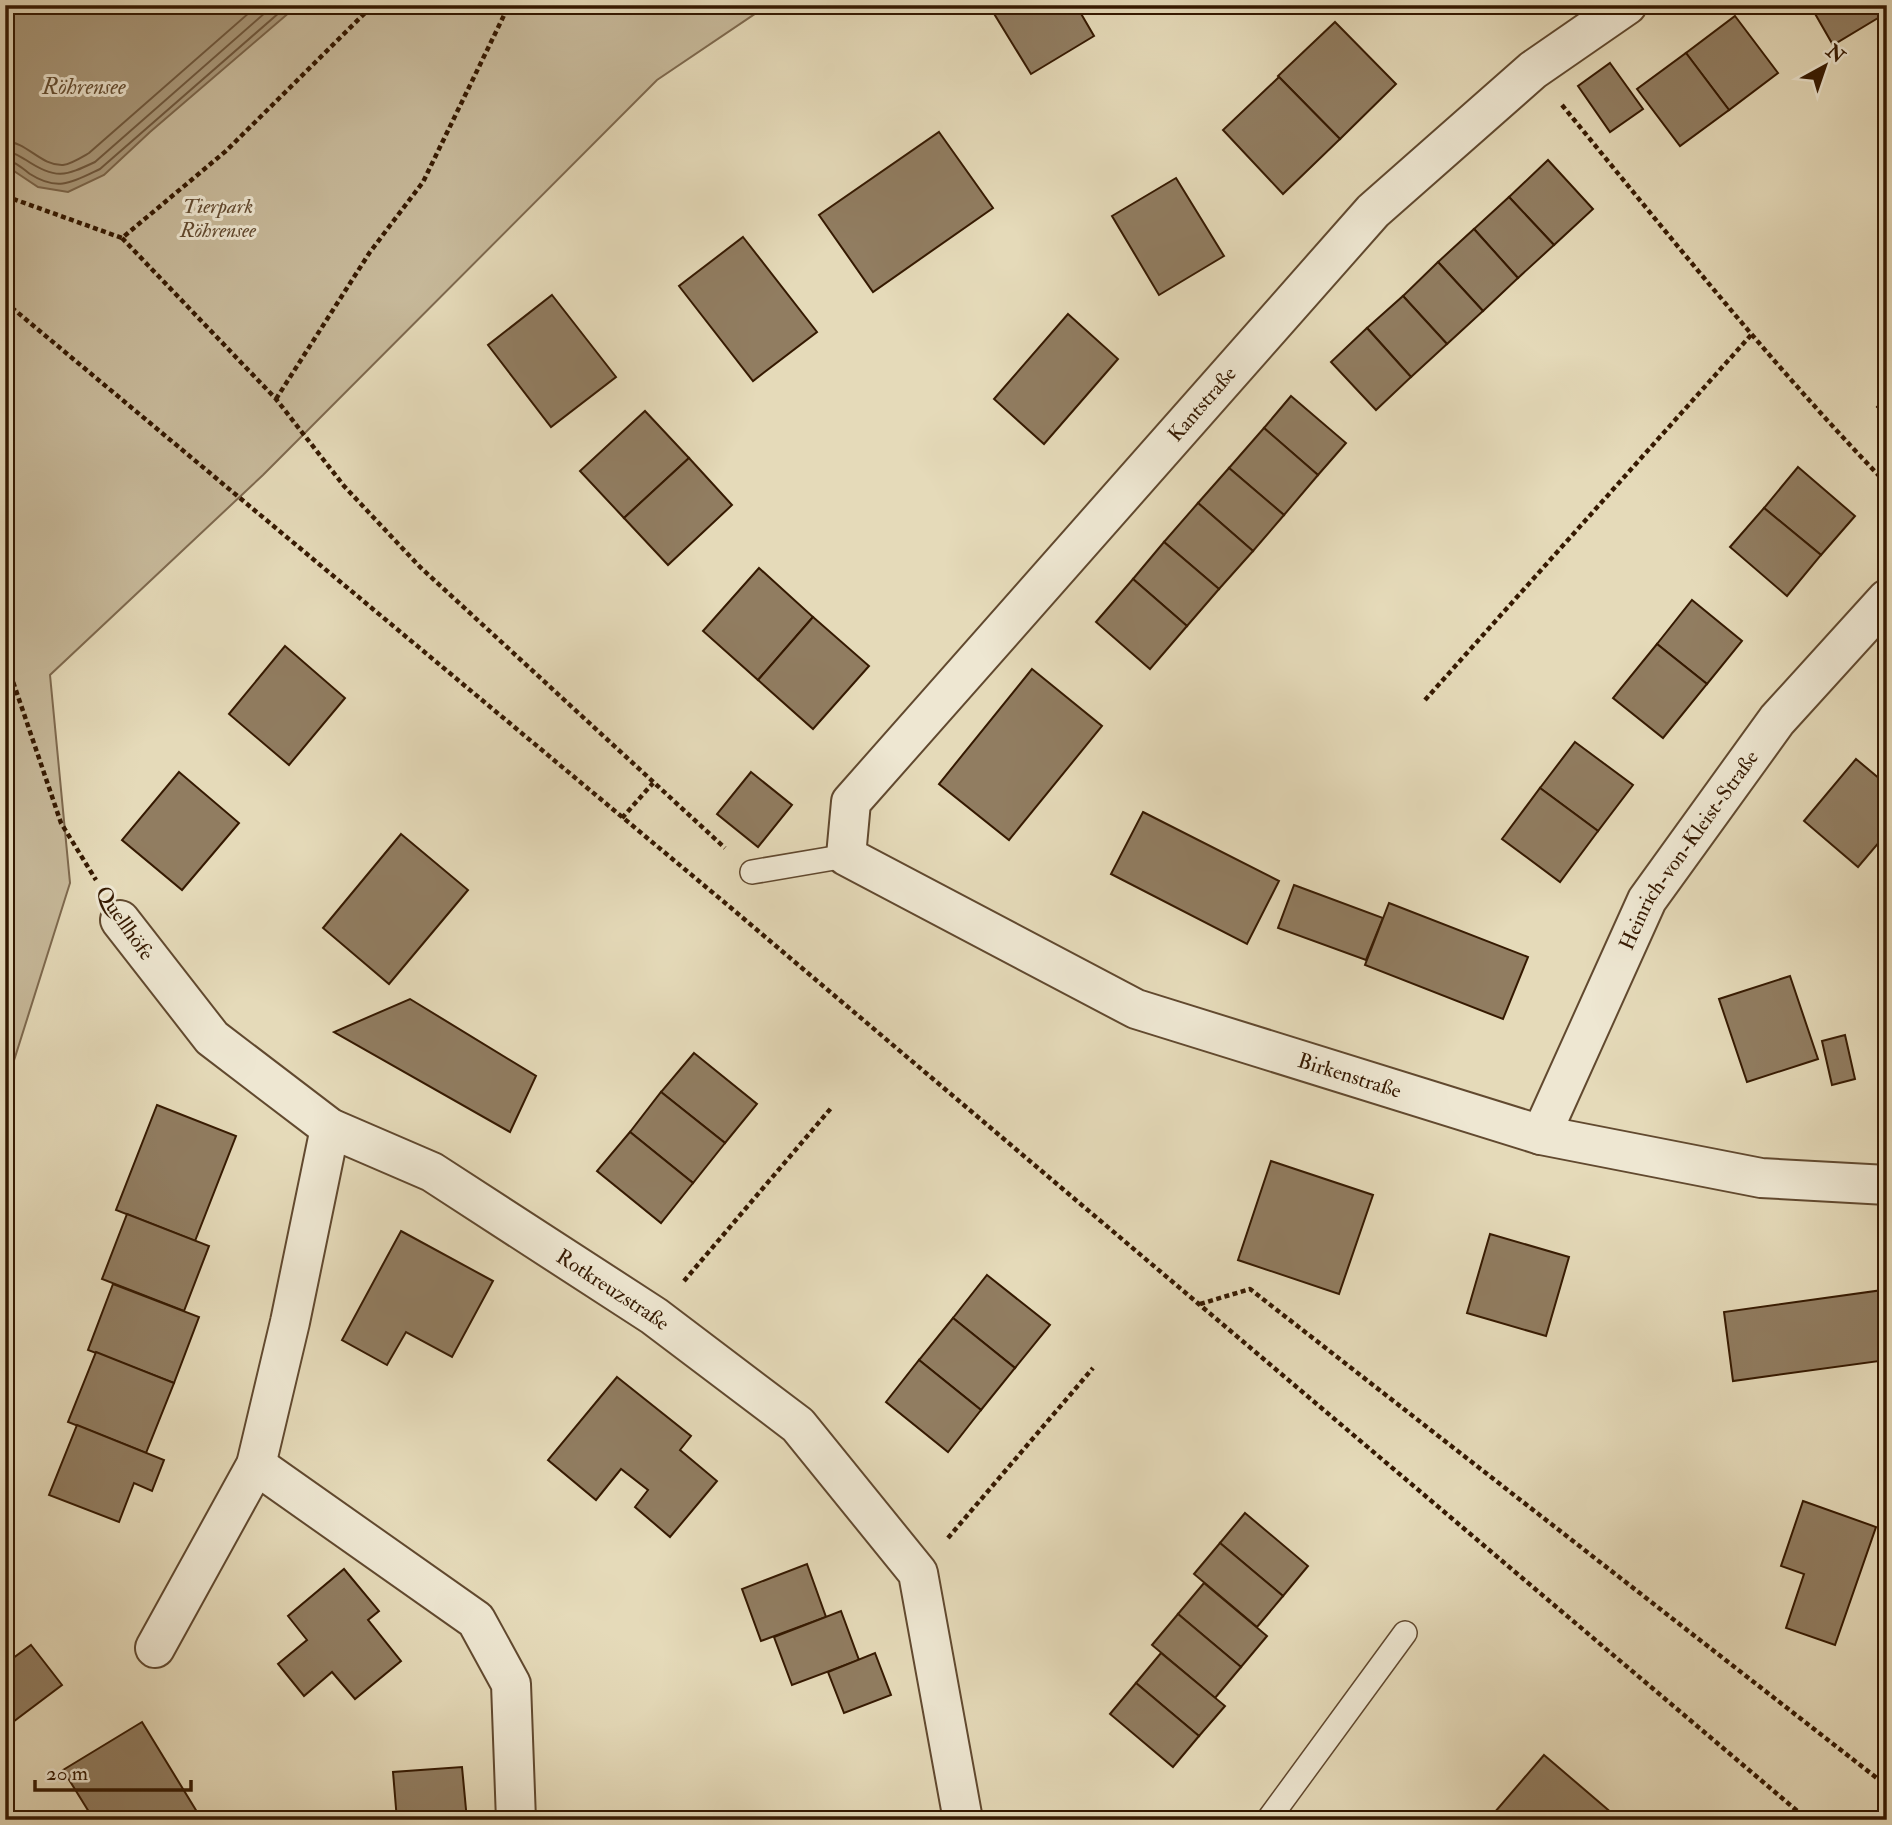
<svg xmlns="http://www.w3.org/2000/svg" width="1892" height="1825" font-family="'IM FELL Double Pica',serif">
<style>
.green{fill:#c7b99a;stroke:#7e694e;stroke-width:2}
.water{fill:#a9987a;stroke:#7b654a;stroke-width:2}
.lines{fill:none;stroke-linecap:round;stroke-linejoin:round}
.shore{stroke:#6f583e;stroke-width:2}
.building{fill:#917d61;stroke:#351901;stroke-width:2}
.service-casing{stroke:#61492f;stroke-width:26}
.minor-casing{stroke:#61492f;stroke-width:42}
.path{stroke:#351901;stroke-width:4.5;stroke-dasharray:5 3.5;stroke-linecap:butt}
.service{stroke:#eee7d2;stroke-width:23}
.minor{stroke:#eee7d2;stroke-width:38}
.labels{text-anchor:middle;stroke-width:6;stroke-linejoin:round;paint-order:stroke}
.park-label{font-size:21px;font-style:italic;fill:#61492f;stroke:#eee7d2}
.street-label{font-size:21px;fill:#351901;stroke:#eee7d2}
.water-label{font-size:23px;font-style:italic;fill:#634c31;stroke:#eee7d2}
</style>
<rect width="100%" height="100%" fill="#e5dab9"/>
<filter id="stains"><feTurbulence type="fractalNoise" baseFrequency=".00286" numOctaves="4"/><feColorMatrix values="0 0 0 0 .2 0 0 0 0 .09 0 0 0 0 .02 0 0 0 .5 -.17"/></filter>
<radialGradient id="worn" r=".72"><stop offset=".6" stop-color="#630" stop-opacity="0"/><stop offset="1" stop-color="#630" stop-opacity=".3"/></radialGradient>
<path class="green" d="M 5,5 L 768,5 L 657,80 L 263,475 L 50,675 L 70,883 L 5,1089 Z"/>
<path class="water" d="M 5,5 L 298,5 L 150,132 L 104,175 L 68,192 L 38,187 L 5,165 Z"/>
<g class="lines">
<g class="shore">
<path d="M 5,141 C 27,142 41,166 63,165 C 71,164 82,157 89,153 L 258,5"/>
<path d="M 5,151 C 14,152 19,156 26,160 C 56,180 65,176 95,162 L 274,5"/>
<path d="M 5,160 C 15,161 22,168 30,174 C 58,192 73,182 100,169 L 288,5"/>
</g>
</g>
<g class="building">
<path d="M 1004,5 L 1053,5 L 1055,7 L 1076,5 L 1094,36 L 1031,74 L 993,12 Z"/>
<path d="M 1810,5 L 1877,5 L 1883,15 L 1833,45 Z"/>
<path d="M 1735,16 L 1778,73 L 1729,110 L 1686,53 Z"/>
<path d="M 1335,22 L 1396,84 L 1340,139 L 1278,76 Z"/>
<path d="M 1686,53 L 1729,110 L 1680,146 L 1637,89 Z"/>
<path d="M 1610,63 L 1643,109 L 1610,132 L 1578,86 Z"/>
<path d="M 1279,77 L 1340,139 L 1283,194 L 1223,130 Z"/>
<path d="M 939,132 L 993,208 L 873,292 L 819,215 Z"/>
<path d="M 1548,160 L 1593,209 L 1554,245 L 1509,197 Z"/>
<path d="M 1176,178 L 1224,256 L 1159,295 L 1112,216 Z"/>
<path d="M 1509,197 L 1554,245 L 1518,278 L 1474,229 Z"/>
<path d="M 1474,229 L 1518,278 L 1483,311 L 1438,262 Z"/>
<path d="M 743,237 L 817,332 L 753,381 L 679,286 Z"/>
<path d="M 1438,262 L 1483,311 L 1447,344 L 1403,296 Z"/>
<path d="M 552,295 L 616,377 L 551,427 L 488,345 Z"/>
<path d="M 1403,296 L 1447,344 L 1411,377 L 1367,328 Z"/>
<path d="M 1068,314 L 1118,359 L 1044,444 L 994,399 Z"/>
<path d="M 1367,328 L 1411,377 L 1376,410 L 1331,362 Z"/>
<path d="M 1291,396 L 1346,443 L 1318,475 L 1264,428 Z"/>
<path d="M 1887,396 L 1887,416 L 1877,407 Z"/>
<path d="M 645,411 L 689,458 L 624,518 L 580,471 Z"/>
<path d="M 1264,428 L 1318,475 L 1284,515 L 1229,468 Z"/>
<path d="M 689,458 L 732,505 L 668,565 L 624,518 Z"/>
<path d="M 1798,467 L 1855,516 L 1821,555 L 1764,508 Z"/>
<path d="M 1229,468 L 1284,515 L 1253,551 L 1198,503 Z"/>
<path d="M 1198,503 L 1253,551 L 1219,589 L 1164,542 Z"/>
<path d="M 1764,508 L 1821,555 L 1787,596 L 1730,547 Z"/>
<path d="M 1164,542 L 1219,589 L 1187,626 L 1133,579 Z"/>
<path d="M 759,568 L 813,617 L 758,680 L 703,631 Z"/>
<path d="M 1133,579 L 1187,626 L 1150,669 L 1096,622 Z"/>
<path d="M 1692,600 L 1742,641 L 1707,684 L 1657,644 Z"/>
<path d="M 813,617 L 869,666 L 813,729 L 758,680 Z"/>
<path d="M 1657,644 L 1707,684 L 1663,738 L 1613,698 Z"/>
<path d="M 285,646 L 345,698 L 289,765 L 229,714 Z"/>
<path d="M 1032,669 L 1102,726 L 1009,840 L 939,784 Z"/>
<path d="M 1575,742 L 1633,785 L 1598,831 L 1540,788 Z"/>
<path d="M 1856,759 L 1887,785 L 1887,833 L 1858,867 L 1804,821 Z"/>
<path d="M 179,772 L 239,823 L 182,890 L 122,840 Z"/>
<path d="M 751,772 L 792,805 L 758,847 L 717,814 Z"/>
<path d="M 1540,788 L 1598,831 L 1560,882 L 1502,839 Z"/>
<path d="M 1143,812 L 1279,881 L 1247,944 L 1111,874 Z"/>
<path d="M 401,834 L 468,890 L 389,984 L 323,928 Z"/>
<path d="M 1294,885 L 1383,918 L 1366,960 L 1278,928 Z"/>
<path d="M 1389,903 L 1528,957 L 1503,1019 L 1365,965 Z"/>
<path d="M 1790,976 L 1818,1059 L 1747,1082 L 1719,999 Z"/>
<path d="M 410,999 L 536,1076 L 510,1132 L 334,1032 Z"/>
<path d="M 1845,1035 L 1855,1079 L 1832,1085 L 1822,1041 Z"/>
<path d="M 694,1053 L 757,1104 L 725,1143 L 661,1092 Z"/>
<path d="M 661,1092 L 725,1143 L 693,1183 L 630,1132 Z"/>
<path d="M 157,1105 L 236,1136 L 195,1241 L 116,1210 Z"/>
<path d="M 630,1132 L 693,1183 L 661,1223 L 597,1171 Z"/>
<path d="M 1271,1161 L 1373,1195 L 1339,1294 L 1238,1260 Z"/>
<path d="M 127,1214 L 209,1246 L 184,1311 L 102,1279 Z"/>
<path d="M 401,1231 L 493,1281 L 452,1357 L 406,1332 L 387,1365 L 342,1340 Z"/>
<path d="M 1490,1234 L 1569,1257 L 1546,1336 L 1467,1313 Z"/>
<path d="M 987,1275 L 1050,1325 L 1015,1368 L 953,1318 Z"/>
<path d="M 113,1284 L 199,1317 L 174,1383 L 88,1350 Z"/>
<path d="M 1883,1290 L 1887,1317 L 1887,1360 L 1733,1381 L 1724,1312 Z"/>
<path d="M 953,1318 L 1015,1368 L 981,1410 L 919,1360 Z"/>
<path d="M 96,1352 L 174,1383 L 146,1453 L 68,1422 Z"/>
<path d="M 919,1360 L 981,1410 L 948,1452 L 886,1402 Z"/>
<path d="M 617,1377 L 691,1436 L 680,1450 L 717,1481 L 670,1537 L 635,1507 L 648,1490 L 621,1469 L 596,1500 L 548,1460 Z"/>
<path d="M 77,1425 L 164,1460 L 152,1491 L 134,1483 L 119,1522 L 49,1495 Z"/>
<path d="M 1803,1501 L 1876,1527 L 1835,1645 L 1786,1628 L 1804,1574 L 1781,1566 Z"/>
<path d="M 1245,1513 L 1308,1566 L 1283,1596 L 1220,1543 Z"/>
<path d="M 1220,1543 L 1283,1596 L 1257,1627 L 1194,1574 Z"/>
<path d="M 807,1564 L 826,1617 L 761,1641 L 742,1589 Z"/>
<path d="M 344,1569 L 379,1611 L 368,1620 L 401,1661 L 355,1699 L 332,1672 L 304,1696 L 278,1664 L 307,1640 L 288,1616 Z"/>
<path d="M 1204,1583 L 1267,1636 L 1241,1667 L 1178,1614 Z"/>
<path d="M 841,1611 L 859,1660 L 792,1685 L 774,1637 Z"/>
<path d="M 1178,1614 L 1241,1667 L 1215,1698 L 1152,1645 Z"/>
<path d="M 31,1645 L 62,1685 L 5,1728 L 5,1664 Z"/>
<path d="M 875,1653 L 891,1695 L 844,1713 L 828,1672 Z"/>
<path d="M 1161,1653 L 1225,1706 L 1199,1736 L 1136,1683 Z"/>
<path d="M 1136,1683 L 1199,1736 L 1173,1767 L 1110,1714 Z"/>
<path d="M 142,1722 L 202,1820 L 94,1820 L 63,1770 Z"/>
<path d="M 1544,1755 L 1620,1820 L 1488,1820 Z"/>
<path d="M 462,1767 L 467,1820 L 397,1820 L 393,1772 Z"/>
</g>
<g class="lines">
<g class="service-casing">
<g id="service">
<path d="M 752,872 L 846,856"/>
<path d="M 1268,1820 L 1405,1633"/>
</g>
</g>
<g class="minor-casing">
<g id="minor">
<path id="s1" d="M 1627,5 L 1533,70 L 1373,211 L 851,802 L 846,856 L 1136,1009 L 1541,1135 L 1761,1178 L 1887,1185"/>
<path id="s2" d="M 120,920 L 212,1038 L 330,1128 L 432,1172 L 654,1316 L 798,1425 L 918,1573 L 963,1820"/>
<path id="s3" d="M 1541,1135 L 1647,900 L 1777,720 L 1887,599"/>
<path d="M 256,1465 L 476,1620 L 511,1684 L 516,1820"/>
<path d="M 155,1648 L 256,1465 L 290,1322 L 330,1128"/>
</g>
</g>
<g class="path">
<path d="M 1562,105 C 1668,234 1771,364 1887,484"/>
<path d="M 5,196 L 122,238 L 226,151 L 373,5"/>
<path d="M 5,205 L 9,199"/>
<path d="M 122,238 L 276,399 L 344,486 L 420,567 L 725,848"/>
<path d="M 5,302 L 724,902 L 1808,1820"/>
<path d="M 276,399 L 370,252 L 423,182 L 509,5"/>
<path d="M 5,658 L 61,823 L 96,880"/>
<path d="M 1425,700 L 1751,335"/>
<path d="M 622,818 L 653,783"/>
<path d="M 684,1281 L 832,1107"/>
<path d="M 1200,1304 L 1250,1289 L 1887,1786"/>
<path d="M 948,1538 L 1093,1368"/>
</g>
<use href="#service" class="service"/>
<use href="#minor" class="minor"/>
</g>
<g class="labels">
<g class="park-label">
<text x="218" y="213">Tierpark<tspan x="218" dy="24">Röhrensee</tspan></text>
</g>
<g class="street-label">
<text transform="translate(1202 404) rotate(-49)" y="7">Kantstraße</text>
<text dy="7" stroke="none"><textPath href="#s3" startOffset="322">Heinrich-von-Kleist-Straße</textPath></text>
<text transform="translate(125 923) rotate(55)" y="7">Quellhöfe</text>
<text dy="7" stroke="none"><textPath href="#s1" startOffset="1722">Birkenstraße</textPath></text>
<text dy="7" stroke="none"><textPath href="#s2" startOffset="625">Rotkreuzstraße</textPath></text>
</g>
<g class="water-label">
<text x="84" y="94">Röhrensee</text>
</g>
</g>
<rect width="1892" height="1825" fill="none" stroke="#e5dab9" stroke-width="28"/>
<rect x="7" y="7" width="1878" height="1811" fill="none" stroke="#351901" stroke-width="3.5"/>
<rect x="14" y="14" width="1864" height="1797" fill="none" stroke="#351901" stroke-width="2"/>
<g transform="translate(1825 66) rotate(40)" stroke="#eee7d2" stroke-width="5" paint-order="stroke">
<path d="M0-5L12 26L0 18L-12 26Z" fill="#351901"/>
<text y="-10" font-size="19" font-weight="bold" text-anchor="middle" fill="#351901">N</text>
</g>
<path d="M35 1780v10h156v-10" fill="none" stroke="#351901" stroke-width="3.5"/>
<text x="46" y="1780" font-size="21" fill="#351901" stroke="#eee7d2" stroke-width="5" paint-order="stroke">20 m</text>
<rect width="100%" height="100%" filter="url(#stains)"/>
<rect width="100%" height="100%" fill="url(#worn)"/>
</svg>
